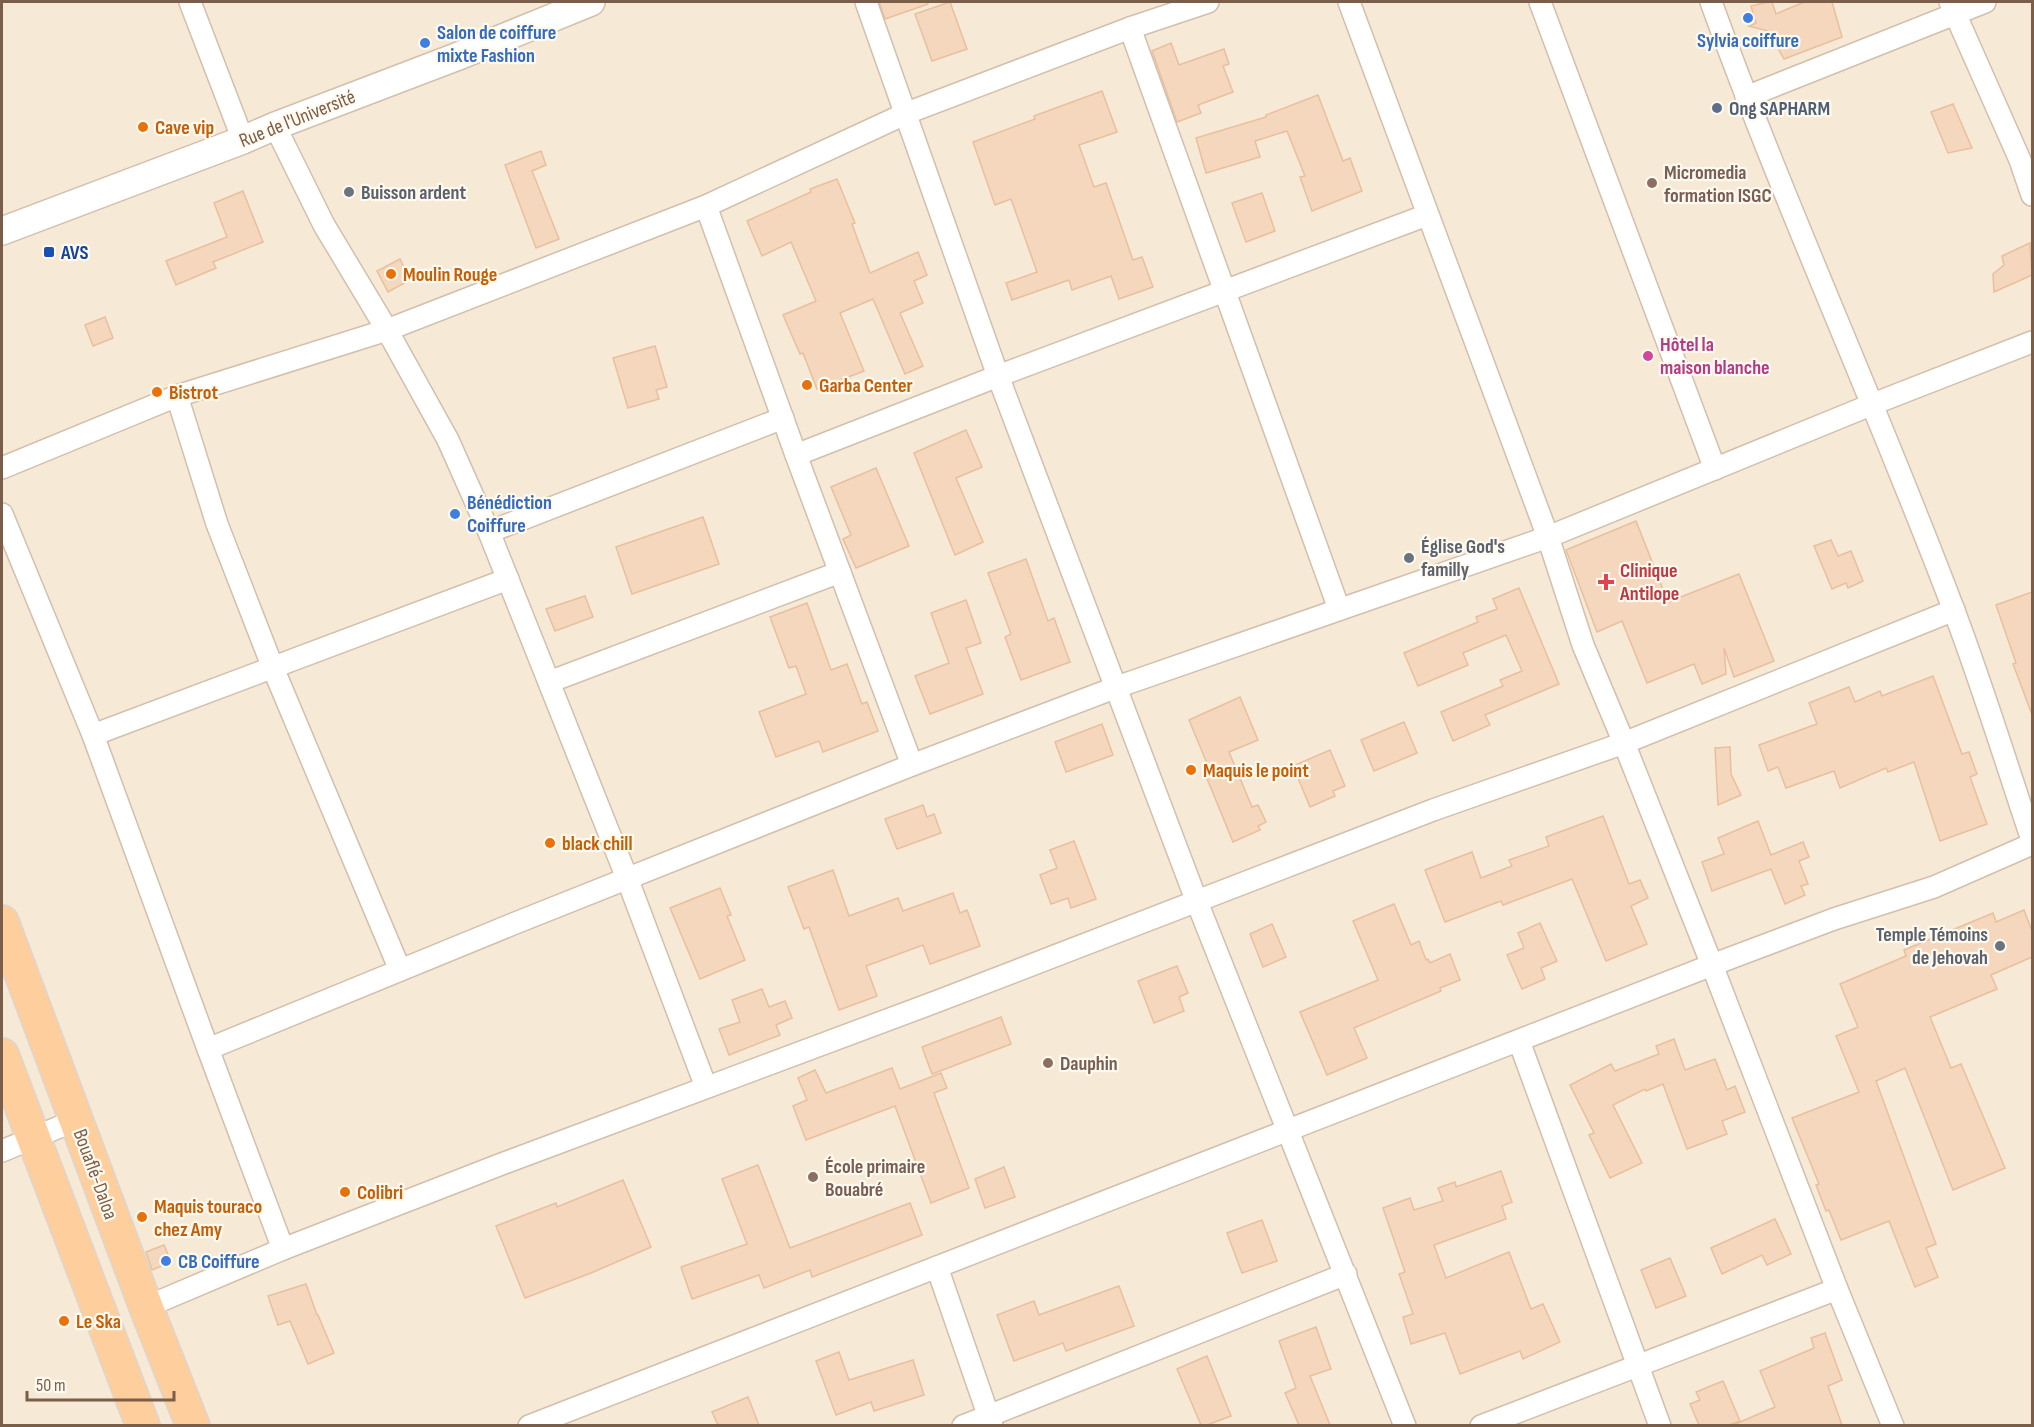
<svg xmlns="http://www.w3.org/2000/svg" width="2034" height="1427" font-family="'Sofia Sans Condensed',sans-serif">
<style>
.residential{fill:#f6e9d6}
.building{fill:#f5d7be;stroke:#e9bf9d;stroke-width:1.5}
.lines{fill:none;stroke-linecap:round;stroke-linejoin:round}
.minor-casing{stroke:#d2bfac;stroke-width:24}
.tertiary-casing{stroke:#d2bfac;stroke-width:30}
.trunk-casing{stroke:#ddd5d0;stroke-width:36}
.minor{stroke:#fff;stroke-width:21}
.tertiary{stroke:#fff;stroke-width:27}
.trunk{stroke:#fece9c;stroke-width:33}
.shop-dot{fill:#3f7fe0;stroke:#fffaf0;stroke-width:2}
.service-dot{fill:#5c6f8a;stroke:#fffaf0;stroke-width:2}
.food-dot{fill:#e8710a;stroke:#fffaf0;stroke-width:2}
.education-dot{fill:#8d6e63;stroke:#fffaf0;stroke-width:2}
.worship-dot{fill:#6b7280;stroke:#fffaf0;stroke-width:2}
.transit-dot{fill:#1a4fb4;stroke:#fffaf0;stroke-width:2}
.hotel-dot{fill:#d1479c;stroke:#fffaf0;stroke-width:2}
.health-dot{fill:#e0444e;stroke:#fffaf0;stroke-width:2}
.labels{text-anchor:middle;stroke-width:4.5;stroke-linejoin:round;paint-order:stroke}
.shop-label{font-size:20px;font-weight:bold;fill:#366cbe;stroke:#fffaf0;text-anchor:start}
.service-label{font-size:20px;font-weight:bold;fill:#4e5e75;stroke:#fffaf0;text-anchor:start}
.street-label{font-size:20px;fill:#7b5e49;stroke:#fffaf0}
.food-label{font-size:20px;font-weight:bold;fill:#c56008;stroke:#fffaf0;text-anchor:start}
.education-label{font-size:20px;font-weight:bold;fill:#785e54;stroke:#fffaf0;text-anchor:start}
.worship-label{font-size:20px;font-weight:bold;fill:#5b616d;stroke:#fffaf0;text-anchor:start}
.transit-label{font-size:20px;font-weight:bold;fill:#164399;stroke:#fffaf0;text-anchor:start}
.hotel-label{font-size:20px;font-weight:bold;fill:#b23c85;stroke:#fffaf0;text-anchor:start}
.health-label{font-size:20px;font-weight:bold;fill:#be3a42;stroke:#fffaf0;text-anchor:start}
</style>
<rect width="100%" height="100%" fill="#fef7e8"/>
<path class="residential" d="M 2,2 L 2032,2 L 2032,1425 L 2,1426 Z"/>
<g class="building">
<path d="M 879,2 L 927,2 L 928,4 L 885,19 Z"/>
<path d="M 950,2 L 967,49 L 932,61 L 915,14 Z"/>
<path d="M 1768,2 L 1772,2 L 1776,14 L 1804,2 L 1832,2 L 1842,37 L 1784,59 L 1768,31 L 1749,26 L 1756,23 L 1751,6 Z"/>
<path d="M 1171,43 L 1179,65 L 1224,49 L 1229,64 L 1223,66 L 1233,92 L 1198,105 L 1201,113 L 1177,122 L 1152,51 Z"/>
<path d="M 1102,91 L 1117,132 L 1079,145 L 1094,187 L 1106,183 L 1133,260 L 1142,257 L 1153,287 L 1119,299 L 1111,276 L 1072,290 L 1069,280 L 1012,300 L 1006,283 L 1037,272 L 1011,199 L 995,205 L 973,142 L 1035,119 L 1034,116 Z"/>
<path d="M 1318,95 L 1343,161 L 1350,158 L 1362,191 L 1312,211 L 1300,177 L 1305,176 L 1287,131 L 1255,141 L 1260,157 L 1206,173 L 1196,138 L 1266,117 L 1266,115 Z"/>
<path d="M 1953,104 L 1972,148 L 1948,153 L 1931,112 Z"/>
<path d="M 541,151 L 546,165 L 532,171 L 559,239 L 536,248 L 505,165 Z"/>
<path d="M 837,179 L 855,223 L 852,224 L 870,273 L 918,252 L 927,275 L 914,281 L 923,303 L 900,313 L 923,366 L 905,374 L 873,299 L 840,313 L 864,371 L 817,389 L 803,353 L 800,354 L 783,315 L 816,301 L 791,242 L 762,256 L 747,221 L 811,192 L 810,189 Z"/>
<path d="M 243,191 L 263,242 L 213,262 L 216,268 L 176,285 L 166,261 L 227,237 L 214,203 Z"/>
<path d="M 1262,193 L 1275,231 L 1246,242 L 1232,203 Z"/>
<path d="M 2030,243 L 2032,275 L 1994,292 L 1993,274 L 2004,265 L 2002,256 Z"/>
<path d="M 400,259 L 410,280 L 388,292 L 377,271 Z"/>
<path d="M 105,317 L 113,338 L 93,346 L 85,325 Z"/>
<path d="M 655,346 L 667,387 L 656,390 L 659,399 L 628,408 L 613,358 Z"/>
<path d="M 966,430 L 982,467 L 956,478 L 983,542 L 955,555 L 914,453 Z"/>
<path d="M 876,468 L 909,546 L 856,568 L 843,539 L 851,535 L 831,487 Z"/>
<path d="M 703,517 L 719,564 L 632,594 L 616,547 Z"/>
<path d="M 1636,521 L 1668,602 L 1739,574 L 1774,661 L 1734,677 L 1724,648 L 1726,674 L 1702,684 L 1694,664 L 1647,683 L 1622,621 L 1597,632 L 1566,550 Z"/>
<path d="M 1831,540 L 1838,556 L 1851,551 L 1863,581 L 1848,588 L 1846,583 L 1832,589 L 1814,546 Z"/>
<path d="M 1026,559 L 1048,621 L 1054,618 L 1070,662 L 1021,680 L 1005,637 L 1011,634 L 988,573 Z"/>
<path d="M 1519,588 L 1559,684 L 1485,715 L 1490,725 L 1453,741 L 1441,712 L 1503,686 L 1500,680 L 1522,671 L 1506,635 L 1463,653 L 1468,665 L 1418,686 L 1404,653 L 1478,622 L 1476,617 L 1497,609 L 1493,599 Z"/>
<path d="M 2032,592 L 2032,711 L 2031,712 L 2013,664 L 2016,663 L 1996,605 Z"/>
<path d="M 585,596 L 593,617 L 555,631 L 546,609 Z"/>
<path d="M 966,600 L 981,643 L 966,648 L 983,694 L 930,714 L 915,676 L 949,663 L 931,613 Z"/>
<path d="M 807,603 L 831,670 L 847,664 L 862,704 L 867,702 L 878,731 L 823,752 L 819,741 L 776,757 L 759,712 L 806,694 L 796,666 L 789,668 L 770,617 Z"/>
<path d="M 1933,676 L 1962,754 L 1969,752 L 1977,774 L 1970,777 L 1987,824 L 1940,841 L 1914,762 L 1888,772 L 1886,768 L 1840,788 L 1834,771 L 1786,788 L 1778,767 L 1768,771 L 1759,745 L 1817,724 L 1809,703 L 1849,687 L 1855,702 L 1880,691 L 1882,696 Z"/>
<path d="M 1240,697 L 1258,740 L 1229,752 L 1252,807 L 1258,805 L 1266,822 L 1258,826 L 1260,830 L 1233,842 L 1206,776 L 1211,773 L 1189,720 Z"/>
<path d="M 1404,722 L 1417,753 L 1374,771 L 1361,740 Z"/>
<path d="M 1102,724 L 1113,755 L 1066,772 L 1055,742 Z"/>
<path d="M 1730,747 L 1731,774 L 1741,795 L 1718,805 L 1715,748 Z"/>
<path d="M 1330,750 L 1345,786 L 1333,791 L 1335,796 L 1310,807 L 1293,766 Z"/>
<path d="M 923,805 L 927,817 L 934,814 L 941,833 L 897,849 L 885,819 Z"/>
<path d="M 1603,816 L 1629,884 L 1640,880 L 1648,898 L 1631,906 L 1647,944 L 1606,961 L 1572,879 L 1503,905 L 1501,901 L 1445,922 L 1425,870 L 1472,852 L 1481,878 L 1512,866 L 1509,860 L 1549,846 L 1546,837 Z"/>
<path d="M 1758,821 L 1771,855 L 1803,842 L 1809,857 L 1799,861 L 1808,884 L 1801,886 L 1805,895 L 1785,904 L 1771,869 L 1712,891 L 1702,862 L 1724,854 L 1718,838 Z"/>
<path d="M 1074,841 L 1096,899 L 1071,908 L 1068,898 L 1051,904 L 1040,875 L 1057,868 L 1050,850 Z"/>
<path d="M 833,870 L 849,916 L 898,898 L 903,911 L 953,893 L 960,913 L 967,910 L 980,946 L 930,964 L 923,945 L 866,966 L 877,996 L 839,1010 L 809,927 L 804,929 L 788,887 Z"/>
<path d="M 720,888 L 731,915 L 727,916 L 745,960 L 700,979 L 670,908 Z"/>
<path d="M 1394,904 L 1411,945 L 1419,941 L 1426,960 L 1428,959 L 1430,963 L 1450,954 L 1460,980 L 1440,988 L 1441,991 L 1354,1028 L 1367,1058 L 1327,1075 L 1300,1012 L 1378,980 L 1353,921 Z"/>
<path d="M 2024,910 L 2032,931 L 2032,957 L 1991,975 L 1997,989 L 1930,1017 L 1951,1068 L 1961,1064 L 2005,1168 L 1953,1190 L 1905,1068 L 1876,1081 L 1936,1244 L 1926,1248 L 1938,1277 L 1915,1287 L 1889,1221 L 1841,1240 L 1829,1210 L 1826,1211 L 1816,1185 L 1819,1184 L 1792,1118 L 1859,1092 L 1836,1036 L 1858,1027 L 1840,984 L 1906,956 L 1904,950 L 1993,913 L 1996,922 Z"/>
<path d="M 1540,923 L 1557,961 L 1541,968 L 1545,979 L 1522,989 L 1507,955 L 1524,948 L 1518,933 Z"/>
<path d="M 1272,924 L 1286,957 L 1263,967 L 1250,934 Z"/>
<path d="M 1177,966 L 1188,993 L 1179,997 L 1184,1011 L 1154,1023 L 1138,981 Z"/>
<path d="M 762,989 L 769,1007 L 785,1001 L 792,1018 L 776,1025 L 780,1035 L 729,1055 L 719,1029 L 740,1022 L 732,1000 Z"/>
<path d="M 1001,1017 L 1011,1044 L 932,1074 L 922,1047 Z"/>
<path d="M 1674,1039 L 1685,1070 L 1715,1059 L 1727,1090 L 1735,1086 L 1745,1112 L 1722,1121 L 1727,1134 L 1687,1149 L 1663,1084 L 1646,1091 L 1645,1089 L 1613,1105 L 1642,1163 L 1610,1178 L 1589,1135 L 1594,1133 L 1570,1085 L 1611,1064 L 1615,1071 L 1659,1054 L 1656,1046 Z"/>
<path d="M 892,1068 L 900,1089 L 941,1073 L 947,1088 L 934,1093 L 969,1188 L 931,1203 L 895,1106 L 806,1140 L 793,1106 L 807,1100 L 798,1078 L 815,1070 L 826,1093 Z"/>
<path d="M 758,1165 L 790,1248 L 910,1203 L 922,1235 L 812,1277 L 810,1270 L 764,1288 L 759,1275 L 692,1299 L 681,1267 L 747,1244 L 722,1179 Z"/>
<path d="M 1004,1167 L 1015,1197 L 985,1208 L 975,1179 Z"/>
<path d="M 1501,1171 L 1512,1202 L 1502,1206 L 1506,1219 L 1434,1245 L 1446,1278 L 1509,1252 L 1531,1309 L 1543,1304 L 1560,1342 L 1523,1359 L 1520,1351 L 1460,1374 L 1445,1333 L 1411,1344 L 1403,1317 L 1413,1314 L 1399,1274 L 1405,1272 L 1383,1208 L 1410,1198 L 1414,1210 L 1443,1201 L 1438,1188 L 1455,1182 L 1456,1187 Z"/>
<path d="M 623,1180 L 651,1247 L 591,1273 L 525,1298 L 496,1226 L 556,1203 L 557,1207 Z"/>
<path d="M 1775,1219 L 1791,1254 L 1767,1265 L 1762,1255 L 1722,1274 L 1711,1248 Z"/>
<path d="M 1262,1220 L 1277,1261 L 1242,1273 L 1227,1233 Z"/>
<path d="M 164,1245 L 171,1262 L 152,1270 L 146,1252 Z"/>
<path d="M 1670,1258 L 1686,1296 L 1656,1308 L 1641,1270 Z"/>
<path d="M 306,1284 L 317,1315 L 318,1315 L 334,1353 L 308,1364 L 290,1321 L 278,1325 L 268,1296 Z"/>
<path d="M 1119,1286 L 1134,1326 L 1066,1351 L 1063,1343 L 1014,1361 L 997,1315 L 1034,1301 L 1039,1315 Z"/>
<path d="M 1316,1327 L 1331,1369 L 1310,1376 L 1330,1425 L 1299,1425 L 1285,1393 L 1296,1388 L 1279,1341 Z"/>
<path d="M 1825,1333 L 1842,1380 L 1828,1386 L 1842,1425 L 1733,1425 L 1775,1407 L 1760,1371 L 1814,1348 L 1811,1338 Z"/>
<path d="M 839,1352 L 849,1380 L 913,1360 L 924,1395 L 874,1411 L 871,1402 L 836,1415 L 816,1361 Z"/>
<path d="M 1207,1356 L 1231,1416 L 1207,1425 L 1201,1425 L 1177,1369 Z"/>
<path d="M 1723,1381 L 1740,1421 L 1729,1425 L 1699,1425 L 1690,1404 L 1700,1400 L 1696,1392 Z"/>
<path d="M 748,1397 L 759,1425 L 718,1425 L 712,1412 Z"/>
</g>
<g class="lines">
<g class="minor-casing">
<g id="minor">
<path d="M 190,2 L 243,140"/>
<path d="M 866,2 L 998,376 L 1197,902 L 1405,1426"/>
<path d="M 1349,2 L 1548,537 L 1583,645 L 1624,743 L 1712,965 L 1837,1289 L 1893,1426"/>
<path d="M 1540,2 L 1715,469"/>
<path d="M 1711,2 C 1785,206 1876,404 1953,608 C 1982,684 2006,763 2032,840"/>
<path d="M 1950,2 L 2020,160 L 2032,195"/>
<path d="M 1130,28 L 1339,609"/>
<path d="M 1746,97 L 1985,2"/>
<path d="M 275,126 L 324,225 L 387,330 L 448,440 L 489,532 L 627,878 L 706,1087"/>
<path d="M 706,206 L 796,455 L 912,765"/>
<path d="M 177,396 L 217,524 L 273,668 L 400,970"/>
<path d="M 796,455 L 998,376 L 1427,215"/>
<path d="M 2,468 L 177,396 L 387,330 L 706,206 L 907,113 L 1130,28 L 1208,2"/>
<path d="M 2,514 L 93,735 L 208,1049 L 283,1249"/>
<path d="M 489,532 L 783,418"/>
<path d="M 549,682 L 840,572"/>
<path d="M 93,735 L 508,579"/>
<path d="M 1519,1041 L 1660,1426"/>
<path d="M 208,1049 L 513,924 L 912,765 L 1117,687 L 1548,537 L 1873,404 L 2032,342"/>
<path d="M 2,1151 L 76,1120"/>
<path d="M 937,1267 L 992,1426"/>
<path d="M 146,1307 L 283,1249 L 499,1165 L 938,1001 L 1433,810 L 1624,743 L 1954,610"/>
<path d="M 529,1426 L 1712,965 L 1834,919 L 1934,887 L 2032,844"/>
<path d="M 963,1426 L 1346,1274"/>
<path d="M 1481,1426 L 1837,1289"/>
</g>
</g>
<g class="tertiary-casing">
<path id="tertiary" d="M 2,231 L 243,140 L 275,126 L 456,57 L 591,2"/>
</g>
<g class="trunk-casing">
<g id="trunk">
<path d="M 2,922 L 146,1307 L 193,1426"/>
<path d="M 2,1055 L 143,1426"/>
</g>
</g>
<use href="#minor" class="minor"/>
<use href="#tertiary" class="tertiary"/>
<use href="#trunk" class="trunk"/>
</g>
<g class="shop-dot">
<circle cx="1748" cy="18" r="6"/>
<circle cx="425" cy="43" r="6"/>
<circle cx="455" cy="514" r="6"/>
<circle cx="166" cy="1261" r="6"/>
</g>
<circle class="service-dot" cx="1717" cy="108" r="6"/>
<g class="food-dot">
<circle cx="143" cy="127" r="6"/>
<circle cx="391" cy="274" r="6"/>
<circle cx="807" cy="385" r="6"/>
<circle cx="157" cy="392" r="6"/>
<circle cx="1191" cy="770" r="6"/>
<circle cx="550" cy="843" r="6"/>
<circle cx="345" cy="1192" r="6"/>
<circle cx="142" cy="1217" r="6"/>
<circle cx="64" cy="1321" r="6"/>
</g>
<g class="education-dot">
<circle cx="1652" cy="183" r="6"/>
<circle cx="1048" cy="1063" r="6"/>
<circle cx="813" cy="1177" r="6"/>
</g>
<g class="worship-dot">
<circle cx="349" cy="192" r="6"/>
<circle cx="1409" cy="558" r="6"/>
<circle cx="2000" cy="946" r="6"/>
</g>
<rect class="transit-dot" x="43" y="246" width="12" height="12" rx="3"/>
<circle class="hotel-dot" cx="1648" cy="356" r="6"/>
<path class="health-dot" d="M1603 573h6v6h6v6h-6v6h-6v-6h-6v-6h6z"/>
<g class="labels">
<g class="shop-label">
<text x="437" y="39">Salon de coiffure<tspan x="437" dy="23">mixte Fashion</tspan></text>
<text x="1748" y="47" text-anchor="middle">Sylvia coiffure</text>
<text x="467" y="509">Bénédiction<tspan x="467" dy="23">Coiffure</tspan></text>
<text x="178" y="1268">CB Coiffure</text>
</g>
<g class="service-label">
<text x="1729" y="115">Ong SAPHARM</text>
</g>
<g class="street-label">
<text transform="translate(297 118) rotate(-22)" y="7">Rue de l'Université</text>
<text transform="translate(96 1174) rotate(70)" y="7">Bouaflé-Daloa</text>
</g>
<g class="food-label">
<text x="155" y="134">Cave vip</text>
<text x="403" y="281">Moulin Rouge</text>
<text x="819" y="392">Garba Center</text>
<text x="169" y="399">Bistrot</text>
<text x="1203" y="777">Maquis le point</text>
<text x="562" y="850">black chill</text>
<text x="357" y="1199">Colibri</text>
<text x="154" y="1213">Maquis touraco<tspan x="154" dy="23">chez Amy</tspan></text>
<text x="76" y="1328">Le Ska</text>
</g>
<g class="education-label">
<text x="1664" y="179">Micromedia<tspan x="1664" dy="23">formation ISGC</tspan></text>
<text x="1060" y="1070">Dauphin</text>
<text x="825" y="1173">École primaire<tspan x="825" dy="23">Bouabré</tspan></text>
</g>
<g class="worship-label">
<text x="361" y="199">Buisson ardent</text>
<text x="1421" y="553">Église God's<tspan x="1421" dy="23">familly</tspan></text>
<text x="1988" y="941" text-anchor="end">Temple Témoins<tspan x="1988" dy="23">de Jehovah</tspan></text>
</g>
<g class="transit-label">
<text x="61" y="259">AVS</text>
</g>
<g class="hotel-label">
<text x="1660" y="351">Hôtel la<tspan x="1660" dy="23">maison blanche</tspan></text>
</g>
<g class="health-label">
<text x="1620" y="577">Clinique<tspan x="1620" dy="23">Antilope</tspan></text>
</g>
</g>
<rect width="2034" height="1427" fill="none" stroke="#7b5e49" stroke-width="6"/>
<path d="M27 1391v9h147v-9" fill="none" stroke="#7b5e49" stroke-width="3"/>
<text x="36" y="1391" font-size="18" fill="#7b5e49" stroke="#fffaf0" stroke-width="4.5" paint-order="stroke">50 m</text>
</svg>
